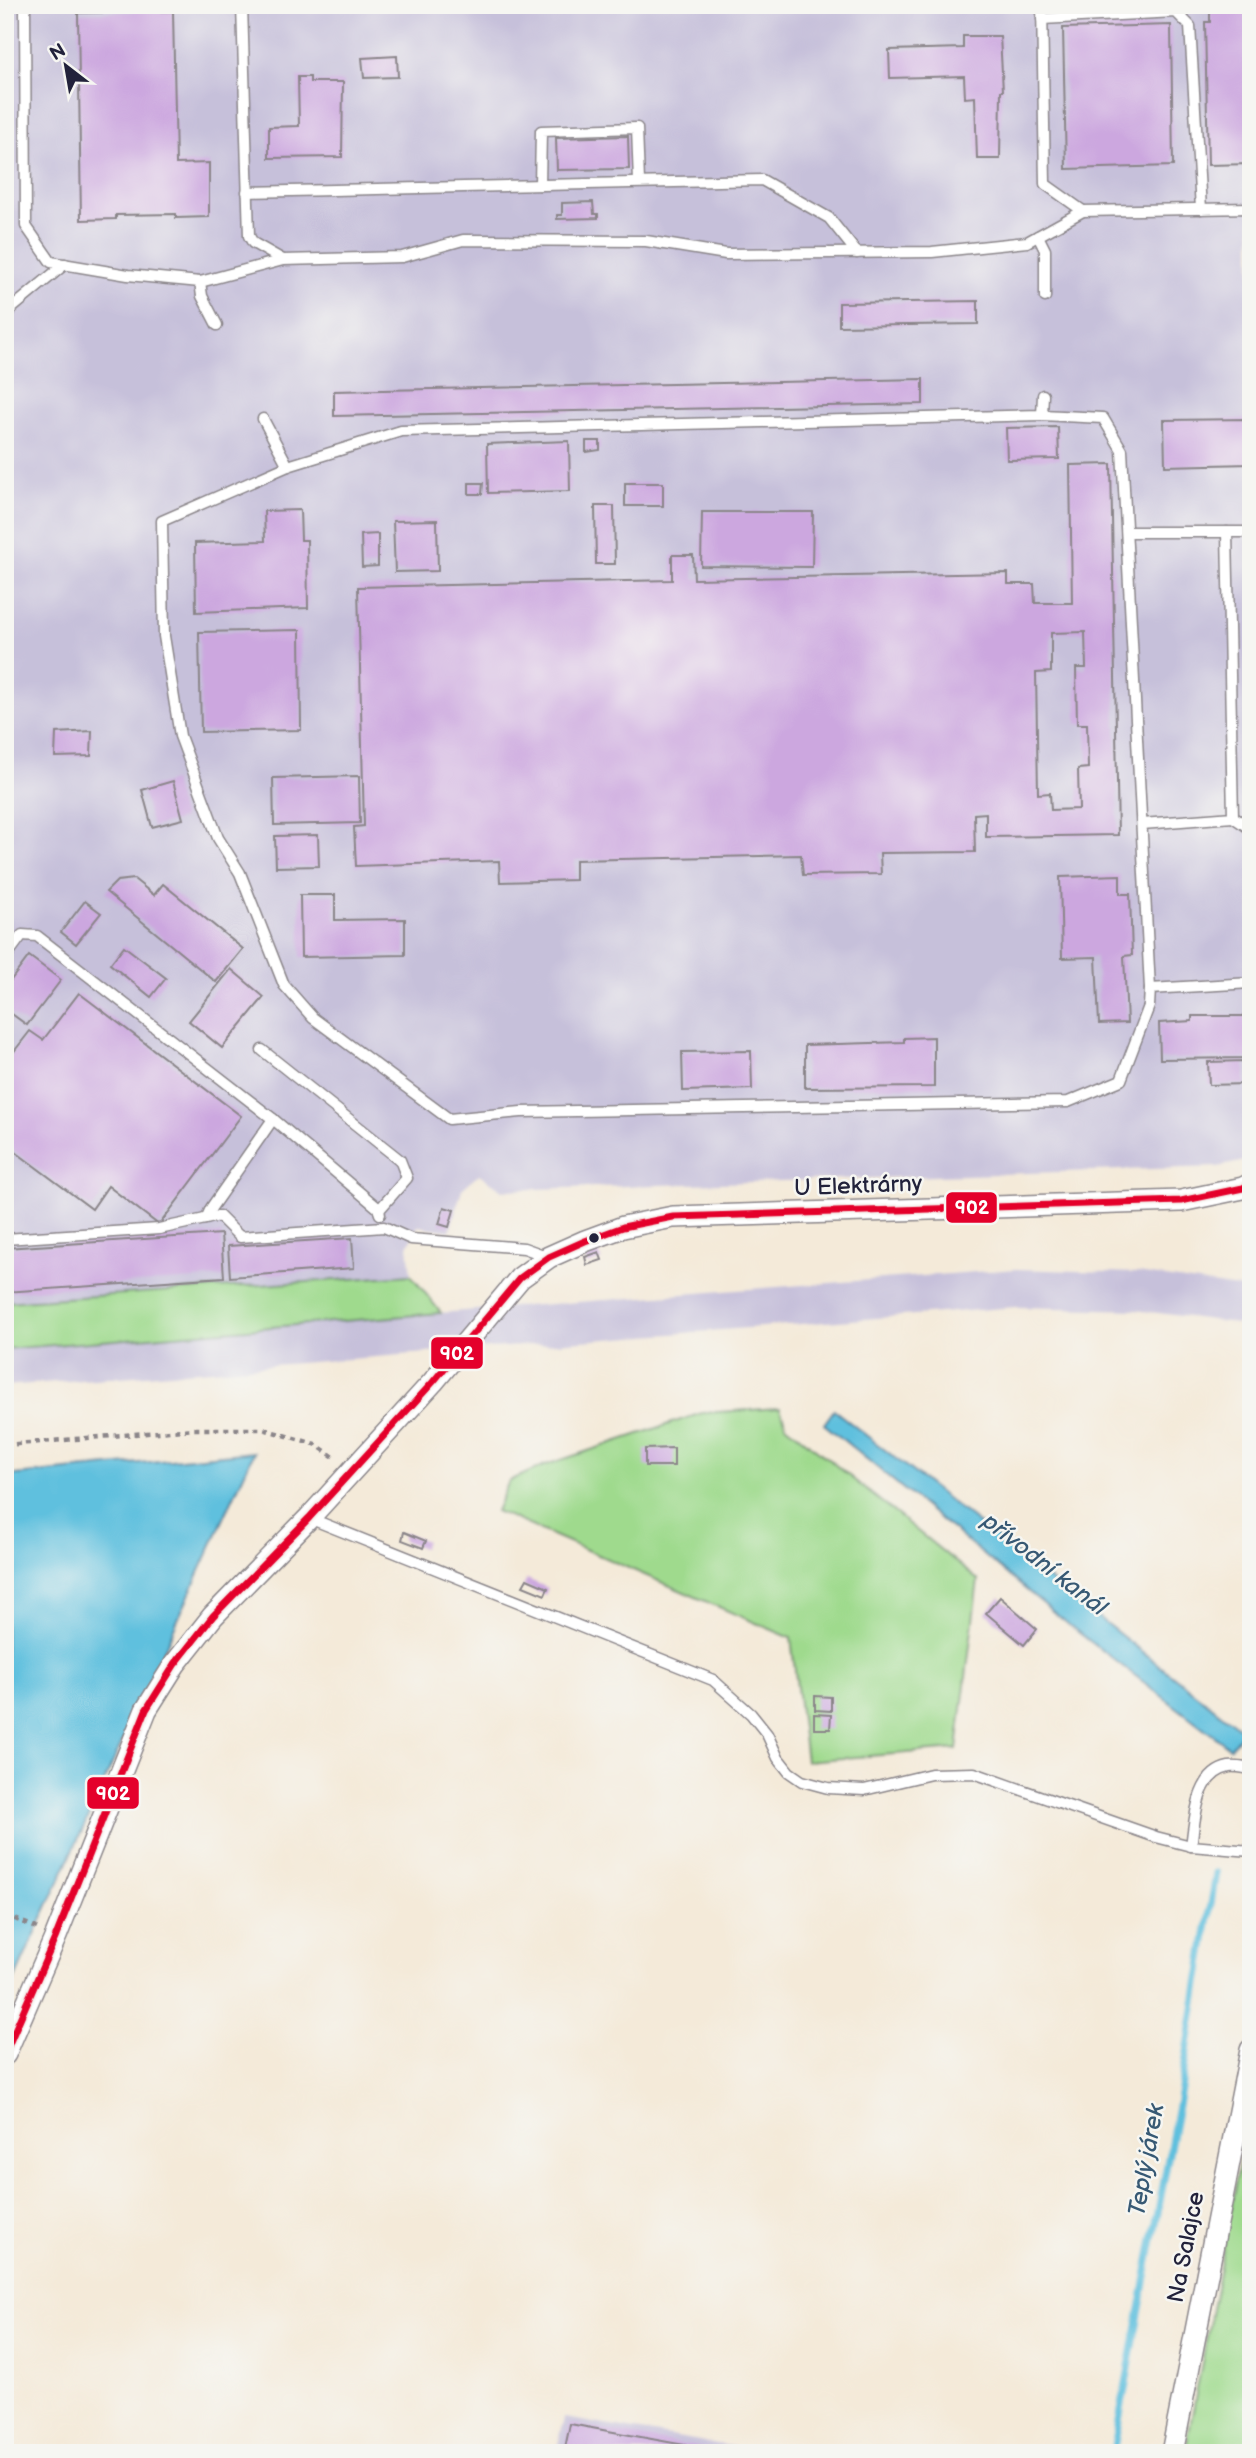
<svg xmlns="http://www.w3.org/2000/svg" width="1256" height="2458" font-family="'Balsamiq Sans',sans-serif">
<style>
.industrial{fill:#c6c0da}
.green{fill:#9fda8d;stroke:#607e64;stroke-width:2}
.water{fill:#5fc0de;stroke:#40718c;stroke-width:2}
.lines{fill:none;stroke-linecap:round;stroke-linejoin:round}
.stream{stroke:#5fc0de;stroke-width:7}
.building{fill:#cca7df;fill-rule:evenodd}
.service-casing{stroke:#8b868a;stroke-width:13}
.minor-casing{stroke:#8b868a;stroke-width:24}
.path{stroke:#8b868a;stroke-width:4.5;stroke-dasharray:5 5;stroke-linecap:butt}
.service{stroke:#fff;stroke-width:10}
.minor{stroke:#fff;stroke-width:21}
.bus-1-casing{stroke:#f6f6f2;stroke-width:12}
.bus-1{stroke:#e4002b;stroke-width:7}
.bus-dot{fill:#22223b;stroke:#f6f6f2;stroke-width:2.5}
.labels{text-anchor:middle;stroke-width:5;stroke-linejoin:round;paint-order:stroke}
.street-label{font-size:23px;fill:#22223b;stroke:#f6f6f2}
.water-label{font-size:24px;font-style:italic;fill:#375974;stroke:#f6f6f2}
.line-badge{stroke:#f6f6f2;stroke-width:2.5}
.badge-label{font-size:19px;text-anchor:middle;font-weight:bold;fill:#fff}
</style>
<rect width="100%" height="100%" fill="#f6f6f2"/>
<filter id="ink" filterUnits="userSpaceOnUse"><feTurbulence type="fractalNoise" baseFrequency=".0143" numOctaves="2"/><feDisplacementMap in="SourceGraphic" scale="14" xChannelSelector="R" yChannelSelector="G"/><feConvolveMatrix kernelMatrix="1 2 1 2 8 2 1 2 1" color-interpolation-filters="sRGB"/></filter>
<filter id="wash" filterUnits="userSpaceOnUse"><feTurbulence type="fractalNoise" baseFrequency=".00686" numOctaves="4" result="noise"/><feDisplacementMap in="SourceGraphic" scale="28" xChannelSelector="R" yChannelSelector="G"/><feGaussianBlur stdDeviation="1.57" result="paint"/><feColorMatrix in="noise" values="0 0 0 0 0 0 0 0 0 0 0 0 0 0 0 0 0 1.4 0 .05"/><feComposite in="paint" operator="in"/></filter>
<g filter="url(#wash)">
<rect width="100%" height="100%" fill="#f4ead9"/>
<g class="industrial">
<path d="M 5,5 L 1251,5 L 1251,1156 L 1245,1161 L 1217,1167 L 503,1190 L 479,1174 L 462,1189 L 450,1231 L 418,1226 L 408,1246 L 411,1275 L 5,1302 Z"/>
<path d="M 1016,1269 L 1138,1273 L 1251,1290 L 1251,1328 L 1227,1322 L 1135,1310 L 1017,1307 L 5,1386 L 5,1349 L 512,1307 Z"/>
<path d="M 564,2418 L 741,2448 L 740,2453 L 557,2453 Z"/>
</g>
<g class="green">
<path d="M 411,1275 L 441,1313 L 5,1349 L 5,1302 Z"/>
<path d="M 780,1408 L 786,1425 L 978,1580 L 957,1749 L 806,1761 L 791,1638 L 496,1511 L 509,1481 L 543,1466 L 702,1413 Z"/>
<path d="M 1251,2101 L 1251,2453 L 1185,2453 Z"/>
</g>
<g class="water">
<path d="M 834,1410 L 1243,1731 L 1230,1748 L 1074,1629 L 824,1424 Z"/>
<path d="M 254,1452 L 5,2000 L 5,1476 Z"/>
</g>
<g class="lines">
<path class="stream" d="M 1113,2453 L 1181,2089 L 1216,1873"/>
</g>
<g id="blocks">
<g class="building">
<path d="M 1210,5 L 1251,5 L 1251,164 L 1208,165 L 1205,22 L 1210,22 Z"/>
<path d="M 173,11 L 176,164 L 209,163 L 209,217 L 176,218 L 176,214 L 116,215 L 116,219 L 81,220 L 78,13 Z"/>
<path d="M 1171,25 L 1173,166 L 1066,169 L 1063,28 Z"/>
<path d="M 963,36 L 1000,36 L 1003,91 L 1001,91 L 1000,159 L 977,159 L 975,97 L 965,98 L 964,76 L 890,78 L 889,50 L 963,48 Z"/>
<path d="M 397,56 L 398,77 L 364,78 L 362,58 Z"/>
<path d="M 5,57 L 8,57 L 12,224 L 5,224 Z"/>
<path d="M 298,77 L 310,77 L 310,82 L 343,82 L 342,157 L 269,158 L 269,127 L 299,126 Z"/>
<path d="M 628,136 L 629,169 L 557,170 L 556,138 Z"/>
<path d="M 593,202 L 594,214 L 598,214 L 598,218 L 557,219 L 557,215 L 562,215 L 562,203 Z"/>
<path d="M 978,301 L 978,324 L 839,326 L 839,303 Z"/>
<path d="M 923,379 L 923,404 L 334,416 L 334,391 Z"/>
<path d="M 1251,419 L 1251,464 L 1165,466 L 1164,420 Z"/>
<path d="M 1058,427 L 1059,459 L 1007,460 L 1006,428 Z"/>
<path d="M 569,441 L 570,491 L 488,493 L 487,444 Z"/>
<path d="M 586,441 L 600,441 L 600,450 L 586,452 Z"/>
<path d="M 1111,464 L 1118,835 L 986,837 L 986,813 L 974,814 L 975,852 L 880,853 L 881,874 L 803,875 L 801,855 L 575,860 L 575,880 L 500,882 L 499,861 L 356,866 L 354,827 L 364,826 L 358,587 L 672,580 L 672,555 L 693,555 L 694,579 L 1008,573 L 1008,584 L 1034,584 L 1035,603 L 1072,603 L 1070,465 ZM 1085,632 L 1086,668 L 1076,668 L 1077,724 L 1087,724 L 1088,768 L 1078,769 L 1079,809 L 1051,810 L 1050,793 L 1038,794 L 1036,673 L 1051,672 L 1051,633 Z"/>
<path d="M 469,483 L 483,483 L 482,494 L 469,494 Z"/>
<rect x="625" y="483" width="38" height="23"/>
<path d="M 595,506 L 614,506 L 615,564 L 596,564 Z"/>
<path d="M 300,510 L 301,540 L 307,540 L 308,608 L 196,612 L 195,543 L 265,541 L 264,511 Z"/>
<path d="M 702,512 L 813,512 L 812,567 L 701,566 Z"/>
<path d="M 437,520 L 438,571 L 395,572 L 393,521 Z"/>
<path d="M 378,534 L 378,566 L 362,567 L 361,535 Z"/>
<path d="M 300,630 L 301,730 L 201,732 L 199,632 Z"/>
<path d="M 92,731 L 91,756 L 55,757 L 56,733 Z"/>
<path d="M 359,776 L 360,823 L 274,825 L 273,778 Z"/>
<path d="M 173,781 L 183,819 L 152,827 L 142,790 Z"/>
<path d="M 318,835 L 319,866 L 276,867 L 275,836 Z"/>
<path d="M 1120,875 L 1120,894 L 1130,894 L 1132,955 L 1124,956 L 1127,1023 L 1099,1024 L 1096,957 L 1062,958 L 1060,877 Z"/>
<path d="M 134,879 L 154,895 L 163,884 L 243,949 L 216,982 L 106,892 L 117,881 Z"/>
<path d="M 300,895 L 335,895 L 335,920 L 405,919 L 405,955 L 301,957 Z"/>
<path d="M 85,901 L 101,913 L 76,944 L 61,932 Z"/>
<path d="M 124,946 L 166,978 L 151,997 L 110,964 Z"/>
<path d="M 29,956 L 61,980 L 27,1025 L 5,1009 L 5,988 Z"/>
<path d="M 231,969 L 264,997 L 222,1048 L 189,1021 Z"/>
<path d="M 79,993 L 241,1116 L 159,1225 L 108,1186 L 92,1209 L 5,1144 L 5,1063 L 30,1031 L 43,1040 Z"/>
<path d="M 1192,1016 L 1251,1016 L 1251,1058 L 1160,1059 L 1159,1023 L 1192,1021 Z"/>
<path d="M 934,1037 L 934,1087 L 805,1088 L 805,1045 L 904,1042 L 904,1038 Z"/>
<path d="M 751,1051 L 752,1089 L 683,1091 L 682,1052 Z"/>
<path d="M 1245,1061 L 1245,1084 L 1209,1085 L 1208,1062 Z"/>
<path d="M 444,1207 L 454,1210 L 449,1227 L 439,1224 Z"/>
<path d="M 221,1234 L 224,1277 L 5,1292 L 5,1248 Z"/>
<path d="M 352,1238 L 354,1268 L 230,1277 L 228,1246 Z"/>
<path d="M 599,1252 L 602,1260 L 587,1265 L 585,1257 Z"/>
<path d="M 674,1448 L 674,1466 L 645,1466 L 645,1449 Z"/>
<path d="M 404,1532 L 426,1541 L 423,1548 L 402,1540 Z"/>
<path d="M 527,1579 L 548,1588 L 545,1595 L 523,1586 Z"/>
<path d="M 1000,1597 L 1037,1629 L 1024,1645 L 986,1613 Z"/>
<path d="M 815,1696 L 831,1697 L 831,1711 L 815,1710 Z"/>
<path d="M 814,1714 L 831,1715 L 830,1729 L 814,1729 Z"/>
<path d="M 570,2424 L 717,2451 L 716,2453 L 564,2453 Z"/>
</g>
</g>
</g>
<g filter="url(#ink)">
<use href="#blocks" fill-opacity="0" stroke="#8b868a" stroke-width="2"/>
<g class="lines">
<g class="service-casing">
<g id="service">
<path d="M 25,5 L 26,226 L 51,262 L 128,275 L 200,282 L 283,260"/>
<path d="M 242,5 L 249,236 L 253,243 L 283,260 L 402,257 L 463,240 L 646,241 L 726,254 L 932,252 L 1027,242 L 1083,211 L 1251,208"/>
<path d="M 1042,5 L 1045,184 L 1083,211"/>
<path d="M 1042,19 L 1176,12 L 1190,26 L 1201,209"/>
<path d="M 540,185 L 541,131 L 637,128 L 639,182"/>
<path d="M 247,192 L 762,180 L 829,218 L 857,253"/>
<path d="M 1038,236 L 1045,250 L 1045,297"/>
<path d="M 200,282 L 202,296 L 217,325"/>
<path d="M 5,314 L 65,264"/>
<path d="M 263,419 L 288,466 L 162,521 L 164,636 L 180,736 L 218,838 L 240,873 L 284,985 L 313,1018 L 449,1119 L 521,1112 L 1068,1102 L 1121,1080 L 1149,1006 L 1150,989 L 1122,450 L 1103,418 L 1042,415"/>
<path d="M 288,466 L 401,431 L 1042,415 L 1043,395"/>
<path d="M 1127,532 L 1251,532"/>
<path d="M 1233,817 L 1251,829"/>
<path d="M 1142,824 L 1233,817 L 1227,532"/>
<path d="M 5,958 L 22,935 L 37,936 L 273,1119 L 211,1208 L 206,1219"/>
<path d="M 1150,989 L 1251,983"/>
<path d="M 262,1050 L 400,1160 L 407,1178 L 379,1210"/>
<path d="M 273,1119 L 378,1208 L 380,1214"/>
<path d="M 5,1239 L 159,1229 L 219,1216 L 240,1237 L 384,1227 L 411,1239 L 524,1248 L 549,1257"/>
<path d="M 309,1518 L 713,1680 L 751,1714 L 767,1734 L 778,1758 L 789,1772 L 802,1781 L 828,1788 L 864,1790 L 931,1774 L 974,1773 L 1156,1837 L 1191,1846 L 1251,1851"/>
<path d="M 1191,1846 C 1195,1820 1196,1773 1229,1767 C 1236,1766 1244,1768 1251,1769"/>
</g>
</g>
<g class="minor-casing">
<g id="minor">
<path d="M 5,2054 L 56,1936 L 146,1710 L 175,1664 L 213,1616 L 309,1518 L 433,1382 L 520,1278 L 549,1257 L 585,1241 L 623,1227 L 673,1217 L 1181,1201 L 1243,1188 L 1251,1184"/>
<path d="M 1172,2453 L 1251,2050"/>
</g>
</g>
<g class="path">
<path d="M 5,1445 L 194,1429 L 263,1429 L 315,1444 L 337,1459"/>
<path d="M 5,1915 L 37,1928"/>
</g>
<use href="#service" class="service"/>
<use href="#minor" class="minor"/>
<g class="bus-1-casing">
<path id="bus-1" d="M 5,2053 L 56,1936 L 146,1710 L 175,1664 L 213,1616 L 309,1518 L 433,1382 L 520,1278 L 549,1257 L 585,1241 L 623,1227 L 673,1217 L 1181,1201 L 1243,1188 L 1251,1184"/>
</g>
<use href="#bus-1" class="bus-1"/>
</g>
</g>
<circle class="bus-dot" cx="594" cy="1238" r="6"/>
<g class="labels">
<g class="street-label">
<text transform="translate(858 1185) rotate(-2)" y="8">U Elektrárny</text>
<text transform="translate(1185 2247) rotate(-79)" y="8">Na Salajce</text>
</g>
<g class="water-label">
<text transform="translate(1045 1564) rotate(38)" y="8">přívodní kanál</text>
<text transform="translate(1146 2160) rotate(-80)" y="8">Teplý járek</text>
</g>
</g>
<g class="line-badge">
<rect x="945" y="1191" width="53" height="33" rx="7" fill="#e4002b"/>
<rect x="430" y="1336" width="54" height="34" rx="7" fill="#e4002b"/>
<rect x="86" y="1776" width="54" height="34" rx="7" fill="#e4002b"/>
</g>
<g class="badge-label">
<text x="972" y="1214">902</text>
<text x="457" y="1360">902</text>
<text x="113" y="1800">902</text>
</g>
<rect width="1256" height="2458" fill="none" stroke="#f6f6f2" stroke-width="28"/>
<g transform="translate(66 66) rotate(329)" stroke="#f6f6f2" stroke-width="5" paint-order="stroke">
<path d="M0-5L12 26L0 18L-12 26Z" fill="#22223b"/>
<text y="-10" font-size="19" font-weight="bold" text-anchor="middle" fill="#22223b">N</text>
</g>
</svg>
